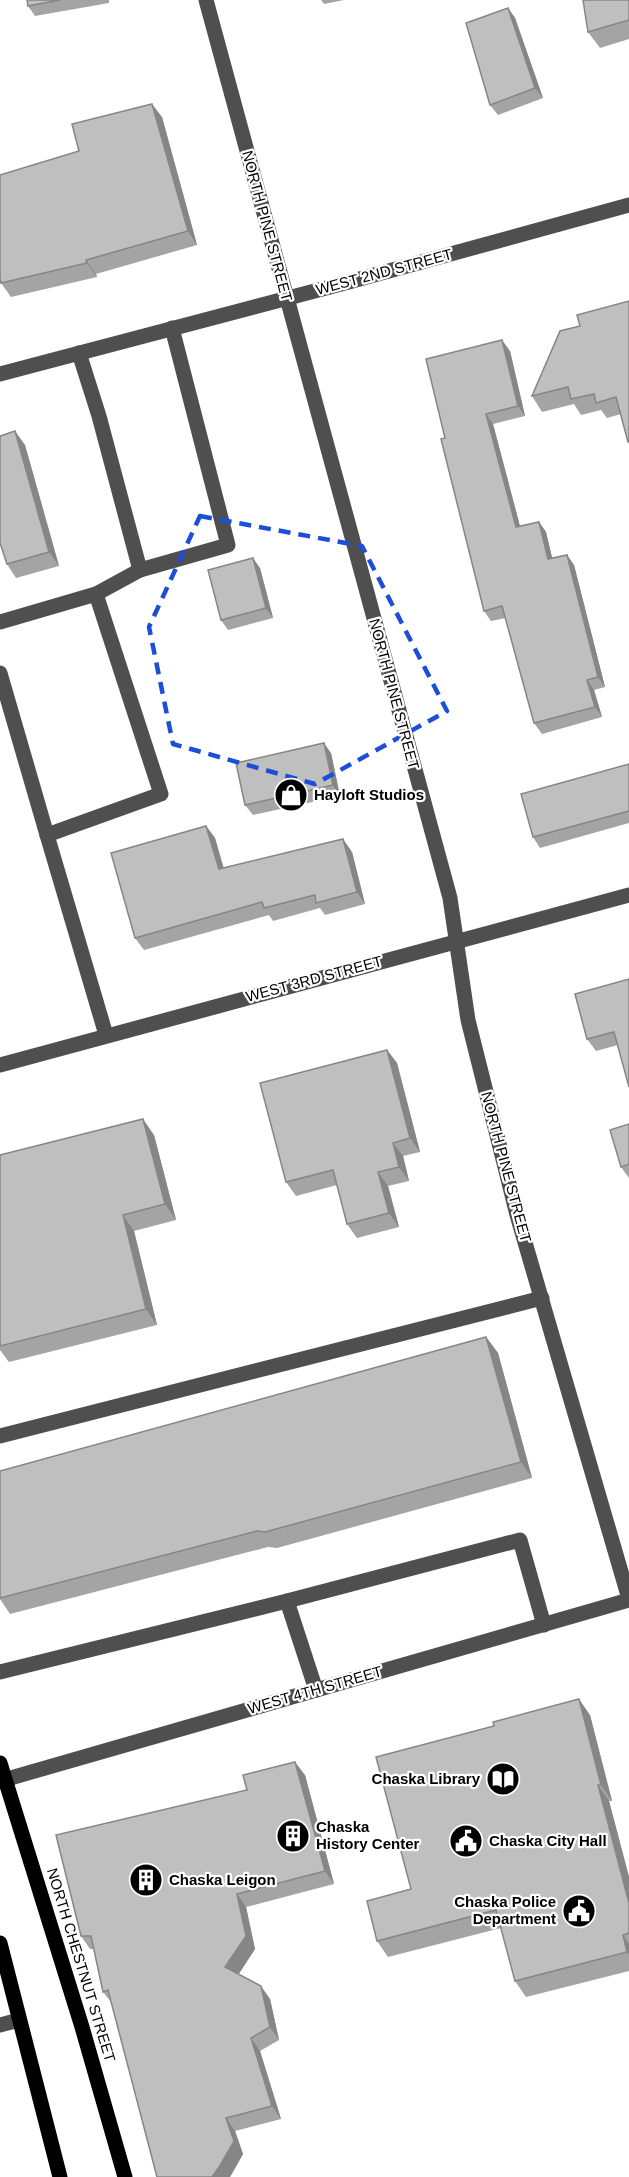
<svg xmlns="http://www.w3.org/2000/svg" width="629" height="2177" font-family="Helvetica,sans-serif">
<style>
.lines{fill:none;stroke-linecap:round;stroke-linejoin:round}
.minor{stroke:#4f4f4f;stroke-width:15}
.major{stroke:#000;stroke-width:15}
.wall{fill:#a4a4a4}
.shaded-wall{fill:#868686}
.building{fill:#bfbfbf;stroke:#868686;stroke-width:1.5}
.marked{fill:none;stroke:#1d4ed8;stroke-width:4.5;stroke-dasharray:12 8;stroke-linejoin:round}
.labels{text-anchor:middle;stroke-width:4.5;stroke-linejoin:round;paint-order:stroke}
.street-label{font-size:15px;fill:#000;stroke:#fff}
.poi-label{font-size:15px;font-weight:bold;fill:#000;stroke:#fff;text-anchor:start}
</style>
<rect width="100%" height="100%" fill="#fff"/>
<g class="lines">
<g class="minor">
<path d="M 206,0 L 450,898 L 468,1020 L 517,1215 L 629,1599"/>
<path d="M 79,353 L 99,416 L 140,570 L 228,545 L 172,328"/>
<path d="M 0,374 L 345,283 L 629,205"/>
<path d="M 96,594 L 140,570"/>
<path d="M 0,622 L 96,594 L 161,794 L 47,835 L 0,673"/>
<path d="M 47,835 L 106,1035"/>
<path d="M 0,1065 L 629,895"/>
<path d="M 0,1436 L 542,1298"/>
<path d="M 287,1601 L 316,1690"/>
<path d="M 0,1672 L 287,1601 L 520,1540 L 544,1625"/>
<path d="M 0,1781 L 629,1600"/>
<path d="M 0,2025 L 19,2020"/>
</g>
<g class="major">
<path d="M 0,1763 L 82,2027 L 125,2177"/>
<path d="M 0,1943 L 60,2177"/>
</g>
</g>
<g class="wall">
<path d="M 27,0 L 109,0 L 109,3 L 35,16 L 28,6 Z"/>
<path d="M 321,0 L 344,0 L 324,4 Z"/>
<path d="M 629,0 L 629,39 L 600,48 L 588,32 Z"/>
<path d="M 508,8 L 515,18 L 543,98 L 498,115 L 490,105 Z"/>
<path d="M 162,117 L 197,245 L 96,274 L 97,277 L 11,297 L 1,283 L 79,151 Z"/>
<path d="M 629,301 L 629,443 L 621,414 L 607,418 L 601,410 L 581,415 L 574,404 L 542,412 L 532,396 L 580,326 Z"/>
<path d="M 510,351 L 525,416 L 493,424 L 520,526 L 539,522 L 546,532 L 552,558 L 567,555 L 574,565 L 605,687 L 594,690 L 602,717 L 542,734 L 534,723 L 506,618 L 491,621 L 484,611 L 445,438 Z"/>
<path d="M 25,445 L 59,566 L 16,578 L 7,564 Z"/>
<path d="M 260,568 L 273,618 L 228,630 L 221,620 Z"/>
<path d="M 331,753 L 340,796 L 253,815 L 245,805 Z"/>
<path d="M 629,764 L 629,823 L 540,848 L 533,837 Z"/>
<path d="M 206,826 L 215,838 L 224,868 L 352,852 L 365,904 L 325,915 L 320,908 L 273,921 L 269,915 L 144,950 L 135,938 Z"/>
<path d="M 629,979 L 618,1045 L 596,1051 L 587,1039 Z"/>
<path d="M 387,1050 L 397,1063 L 420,1152 L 403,1156 L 409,1181 L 388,1186 L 399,1227 L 357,1238 L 347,1224 L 337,1185 L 296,1196 L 286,1182 Z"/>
<path d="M 629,1124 L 629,1178 L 621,1167 Z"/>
<path d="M 154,1135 L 176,1220 L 134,1231 L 157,1325 L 9,1362 L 0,1350 L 0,1155 Z"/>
<path d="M 486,1337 L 498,1353 L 532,1478 L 277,1548 L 268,1547 L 10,1614 L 0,1599 L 0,1471 Z"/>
<path d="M 590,1715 L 612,1801 L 609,1801 L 629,1877 L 629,1971 L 526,1997 L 515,1981 L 501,1928 L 388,1957 L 377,1941 L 411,1889 Z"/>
<path d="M 305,1775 L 334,1884 L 246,1907 L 255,1949 L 238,1974 L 270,1999 L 279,2040 L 260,2051 L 281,2119 L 235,2131 L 243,2154 L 230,2177 L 157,2177 L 111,2002 L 103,1992 L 94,1949 L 90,1949 L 81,1936 L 247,1790 Z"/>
</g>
<g class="shaded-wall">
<path d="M 508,8 L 515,18 L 543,98 L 535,88 Z"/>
<path d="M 152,104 L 162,117 L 197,245 L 188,231 Z"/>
<path d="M 86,260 L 96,274 L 97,277 L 87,263 Z"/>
<path d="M 502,340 L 510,351 L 525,416 L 518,406 Z"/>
<path d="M 486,414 L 493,424 L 523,538 L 516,527 Z"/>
<path d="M 15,431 L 25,445 L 59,566 L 49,552 Z"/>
<path d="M 539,522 L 546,532 L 555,570 L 548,559 Z"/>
<path d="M 567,555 L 574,565 L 605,687 L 598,677 Z"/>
<path d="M 253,558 L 260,568 L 273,618 L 266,608 Z"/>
<path d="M 587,680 L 594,690 L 602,717 L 595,707 Z"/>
<path d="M 324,743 L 331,753 L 340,796 L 333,785 Z"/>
<path d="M 206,826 L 215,838 L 227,882 L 219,869 Z"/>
<path d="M 343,839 L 352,852 L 365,904 L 357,892 Z"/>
<path d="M 387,1050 L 397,1063 L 420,1152 L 410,1138 Z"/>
<path d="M 143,1119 L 154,1135 L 176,1220 L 165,1204 Z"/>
<path d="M 393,1143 L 403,1156 L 409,1181 L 399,1167 Z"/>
<path d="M 378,1172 L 388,1186 L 399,1227 L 389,1213 Z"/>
<path d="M 123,1215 L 134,1231 L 157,1325 L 146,1309 Z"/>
<path d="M 486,1337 L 498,1353 L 532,1478 L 521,1462 Z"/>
<path d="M 579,1699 L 590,1715 L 612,1801 L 601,1785 Z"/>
<path d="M 295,1762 L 305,1775 L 334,1884 L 325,1871 Z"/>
<path d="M 598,1785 L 609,1801 L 629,1877 L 629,1903 Z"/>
<path d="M 237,1894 L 246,1907 L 255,1949 L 235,1980 L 225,1967 Z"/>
<path d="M 623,1935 L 629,1944 L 629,1955 L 627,1952 Z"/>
<path d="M 261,1986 L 270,1999 L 279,2040 L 270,2027 Z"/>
<path d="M 251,2038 L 260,2051 L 281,2119 L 272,2106 Z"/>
<path d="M 226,2118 L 235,2131 L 243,2154 L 230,2177 L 212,2177 Z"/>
</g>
<g class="building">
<path d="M 27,0 L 60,0 L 28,6 Z"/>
<path d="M 583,0 L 629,0 L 629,20 L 588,32 Z"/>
<path d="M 508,8 L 535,88 L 490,105 L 466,23 Z"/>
<path d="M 152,104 L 188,231 L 86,260 L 87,263 L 1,283 L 0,278 L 0,175 L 79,151 L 72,124 Z"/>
<path d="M 629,301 L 629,441 L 628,442 L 616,397 L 596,403 L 594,394 L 571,399 L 568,387 L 532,396 L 560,331 L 580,326 L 577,315 Z"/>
<path d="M 502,340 L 518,406 L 486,414 L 516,527 L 539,522 L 548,559 L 567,555 L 598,677 L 587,680 L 595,707 L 534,723 L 502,606 L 484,611 L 441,439 L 445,438 L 426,359 Z"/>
<path d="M 15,431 L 49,552 L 7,564 L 0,543 L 0,436 Z"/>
<path d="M 253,558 L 266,608 L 221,620 L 208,570 Z"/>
<path d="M 324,743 L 333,785 L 245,805 L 236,763 Z"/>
<path d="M 629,764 L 629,811 L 533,837 L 521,794 Z"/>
<path d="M 206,826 L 219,869 L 343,839 L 357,892 L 316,903 L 315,895 L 264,908 L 262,902 L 135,938 L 111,853 Z"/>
<path d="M 629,979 L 629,1087 L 614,1032 L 587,1039 L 575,994 Z"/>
<path d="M 387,1050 L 410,1138 L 393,1143 L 399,1167 L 378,1172 L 389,1213 L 347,1224 L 333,1170 L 286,1182 L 260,1083 Z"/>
<path d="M 143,1119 L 165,1204 L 123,1215 L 146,1309 L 0,1346 L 0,1155 Z"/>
<path d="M 629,1124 L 629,1164 L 621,1167 L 610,1130 Z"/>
<path d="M 486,1337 L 521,1462 L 265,1532 L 257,1531 L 0,1598 L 0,1471 Z"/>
<path d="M 579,1699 L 601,1785 L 598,1785 L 629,1903 L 629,1933 L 623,1935 L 627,1952 L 515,1981 L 496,1910 L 377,1941 L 367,1901 L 411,1889 L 376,1757 L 494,1726 L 493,1722 Z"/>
<path d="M 295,1762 L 325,1871 L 237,1894 L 246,1936 L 225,1967 L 261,1986 L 270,2027 L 251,2038 L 272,2106 L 226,2118 L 234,2141 L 219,2167 L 212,2177 L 157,2177 L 108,1990 L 103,1992 L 91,1936 L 81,1936 L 56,1835 L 247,1790 L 243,1775 Z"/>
</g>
<path class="marked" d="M 200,516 L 362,546 L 447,711 L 315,784 L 173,744 L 149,627 Z"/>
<defs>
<g id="shop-disc" transform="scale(1.725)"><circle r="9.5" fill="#000" stroke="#fff"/><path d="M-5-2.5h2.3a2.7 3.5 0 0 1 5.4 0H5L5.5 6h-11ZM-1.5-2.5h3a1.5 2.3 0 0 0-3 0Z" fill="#fff"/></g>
<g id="library-disc" transform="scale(1.725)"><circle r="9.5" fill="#000" stroke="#fff"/><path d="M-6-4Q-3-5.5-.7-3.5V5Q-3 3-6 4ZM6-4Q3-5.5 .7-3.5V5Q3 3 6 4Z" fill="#fff"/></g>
<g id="building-disc" transform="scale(1.725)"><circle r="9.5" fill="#000" stroke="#fff"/><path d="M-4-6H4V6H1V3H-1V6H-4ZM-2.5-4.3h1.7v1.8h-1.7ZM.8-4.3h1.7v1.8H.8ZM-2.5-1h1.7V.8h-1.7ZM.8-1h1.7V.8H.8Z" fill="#fff"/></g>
<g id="civic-disc" transform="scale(1.725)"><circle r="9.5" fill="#000" stroke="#fff"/><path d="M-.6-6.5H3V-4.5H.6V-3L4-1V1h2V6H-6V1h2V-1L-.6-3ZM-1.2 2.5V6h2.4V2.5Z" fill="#fff"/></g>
</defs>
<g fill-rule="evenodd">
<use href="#shop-disc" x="291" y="795"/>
<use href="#library-disc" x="503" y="1779"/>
<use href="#building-disc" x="293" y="1836"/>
<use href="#civic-disc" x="466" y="1841"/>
<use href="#building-disc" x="146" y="1880"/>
<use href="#civic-disc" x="579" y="1911"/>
</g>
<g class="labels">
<g class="street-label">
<text transform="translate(267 226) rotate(75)" y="5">NORTH PINE STREET</text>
<text transform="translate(384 272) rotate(-15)" y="5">WEST 2ND STREET</text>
<text transform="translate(394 694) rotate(75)" y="5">NORTH PINE STREET</text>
<text transform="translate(314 979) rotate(-15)" y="5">WEST 3RD STREET</text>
<text transform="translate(506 1167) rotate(75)" y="5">NORTH PINE STREET</text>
<text transform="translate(315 1690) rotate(-16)" y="5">WEST 4TH STREET</text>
<text transform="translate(81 1965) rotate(73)" y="5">NORTH CHESTNUT STREET</text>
</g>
<g class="poi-label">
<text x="314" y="800">Hayloft Studios</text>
<text x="480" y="1784" text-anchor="end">Chaska Library</text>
<text x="316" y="1832">Chaska<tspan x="316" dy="17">History Center</tspan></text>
<text x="489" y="1846">Chaska City Hall</text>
<text x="169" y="1885">Chaska Leigon</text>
<text x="556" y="1907" text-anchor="end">Chaska Police<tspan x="556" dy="17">Department</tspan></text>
</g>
</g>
</svg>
